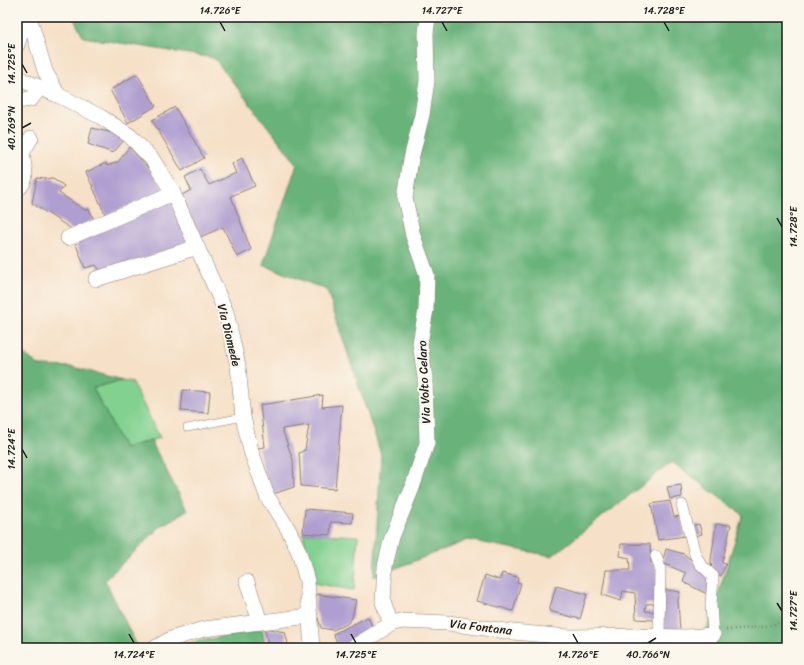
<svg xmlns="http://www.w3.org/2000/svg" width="804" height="665" font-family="Sriracha,sans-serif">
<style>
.green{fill:#82d190;stroke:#4f7656}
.forest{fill:#69b37a;stroke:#42684b}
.building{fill:#af9ed0}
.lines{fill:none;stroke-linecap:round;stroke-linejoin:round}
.service-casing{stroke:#897e72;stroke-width:8}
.pedestrian-casing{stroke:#897e72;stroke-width:12}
.minor-casing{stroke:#897e72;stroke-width:16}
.path{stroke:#897e72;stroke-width:2.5;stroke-dasharray:1 3;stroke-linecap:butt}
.service{stroke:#fff;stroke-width:7}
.pedestrian{stroke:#fff;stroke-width:11}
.minor{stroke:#fff;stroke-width:15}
.ticks{fill:none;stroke:#1c1c1c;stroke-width:1.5}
.labels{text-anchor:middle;stroke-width:4;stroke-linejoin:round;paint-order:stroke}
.street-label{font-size:12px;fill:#1c1c1c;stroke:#fbf7ec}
.neatline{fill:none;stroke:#1c1c1c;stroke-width:1.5}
.ticks-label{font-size:10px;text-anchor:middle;fill:#1c1c1c}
</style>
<rect width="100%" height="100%" fill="#fbf7ec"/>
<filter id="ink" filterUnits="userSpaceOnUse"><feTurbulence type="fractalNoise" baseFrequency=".025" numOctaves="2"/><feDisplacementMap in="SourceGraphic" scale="8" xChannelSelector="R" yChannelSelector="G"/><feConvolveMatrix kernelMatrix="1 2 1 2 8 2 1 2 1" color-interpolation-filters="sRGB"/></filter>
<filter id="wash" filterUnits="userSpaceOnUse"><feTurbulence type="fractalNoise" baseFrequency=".012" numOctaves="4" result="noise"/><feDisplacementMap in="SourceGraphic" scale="16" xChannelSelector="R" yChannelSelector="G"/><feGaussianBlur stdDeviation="0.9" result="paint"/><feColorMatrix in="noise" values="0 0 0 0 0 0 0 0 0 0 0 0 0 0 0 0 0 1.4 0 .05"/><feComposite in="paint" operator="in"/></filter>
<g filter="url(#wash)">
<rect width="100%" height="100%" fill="#f6e0c7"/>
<g class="green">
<path d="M 122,380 L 132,382 L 160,438 L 124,448 L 93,388 Z"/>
<path d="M 303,533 L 358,536 L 354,590 L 313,583 Z"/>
</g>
<g class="forest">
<path d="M 73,17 L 787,17 L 787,648 L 701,648 L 743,515 L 672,462 L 552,556 L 468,540 L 374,577 L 381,454 L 327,290 L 263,265 L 297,164 L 214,58 L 83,37 Z"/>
<path d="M 17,349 L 40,366 L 73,367 L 122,380 L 93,388 L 124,448 L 151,441 L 187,510 L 160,527 L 105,580 L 138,648 L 17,648 Z"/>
<path d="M 262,629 L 266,648 L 174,648 L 179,645 Z"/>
</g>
<g id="blocks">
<g class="building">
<path d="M 137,74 L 156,106 L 128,123 L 110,90 Z"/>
<path d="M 175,107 L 204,158 L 182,171 L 152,120 Z"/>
<path d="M 92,128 L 113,133 L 125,139 L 113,153 L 88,144 Z"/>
<path d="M 129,147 L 149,169 L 164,190 L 106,216 L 86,172 L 106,163 L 107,166 L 118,162 Z"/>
<path d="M 242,158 L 255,186 L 231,196 L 251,250 L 237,257 L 223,227 L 198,238 L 180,196 L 191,190 L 185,177 L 200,169 L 209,185 L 236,173 L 232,164 Z"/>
<path d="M 37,178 L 44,179 L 53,178 L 64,186 L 59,193 L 85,210 L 89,209 L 94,220 L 73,230 L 32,203 Z"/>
<path d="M 170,201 L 191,242 L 102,273 L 96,265 L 85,268 L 75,242 Z"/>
<path d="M 183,390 L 210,392 L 208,413 L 181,411 Z"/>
<path d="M 323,395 L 322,407 L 342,405 L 335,489 L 301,486 L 299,453 L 305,450 L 309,425 L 282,429 L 293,460 L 294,487 L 273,494 L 264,472 L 258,448 L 265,447 L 260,405 Z"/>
<path d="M 681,485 L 682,497 L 670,499 L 667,487 Z"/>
<path d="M 670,501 L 674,517 L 681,516 L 685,536 L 658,540 L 651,504 Z"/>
<path d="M 305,509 L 353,513 L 352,523 L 331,522 L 330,535 L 303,533 Z"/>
<path d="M 699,524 L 702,534 L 695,536 L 692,526 Z"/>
<path d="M 716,524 L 731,525 L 722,563 L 726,564 L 721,576 L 712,572 L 711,560 Z"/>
<path d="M 621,544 L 650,544 L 651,563 L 656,563 L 659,603 L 646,604 L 645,611 L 655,612 L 654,620 L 636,619 L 635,593 L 623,591 L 621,601 L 602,595 L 606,570 L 630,570 L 629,558 L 620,556 Z"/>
<path d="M 666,549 L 684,554 L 694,562 L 712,572 L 709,595 L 683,582 L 686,573 L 662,563 Z"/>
<path d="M 502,573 L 518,577 L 517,582 L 521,583 L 513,611 L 477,601 L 485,575 L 500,580 Z"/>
<path d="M 556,586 L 587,594 L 580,619 L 549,611 Z"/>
<path d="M 662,589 L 680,592 L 678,600 L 680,632 L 664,631 Z"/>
<path d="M 316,594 L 356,600 L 352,618 L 347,624 L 333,630 L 321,628 L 315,608 Z"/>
<path d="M 368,617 L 373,628 L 344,648 L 340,648 L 333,634 Z"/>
<path d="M 264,628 L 285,632 L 289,648 L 269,648 Z"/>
</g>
</g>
</g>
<g filter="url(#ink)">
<use href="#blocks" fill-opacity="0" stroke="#897e72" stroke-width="1"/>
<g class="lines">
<g class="service-casing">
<path id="service" d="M 187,428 L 243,417"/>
</g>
<g class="pedestrian-casing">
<g id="pedestrian">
<path d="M 682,505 L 695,554 L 700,564 L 713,576 L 711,605 L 713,635"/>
<path d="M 656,556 L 660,568 L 659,637"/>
</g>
</g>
<g class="minor-casing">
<g id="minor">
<path d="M 29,17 L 45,71 L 58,95"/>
<path d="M 17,45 L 26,17"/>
<path d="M 17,78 L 58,95 L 101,117 L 130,136 L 152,159 L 173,193 L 226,312 L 238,366 L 243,417 L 251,451 L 267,496 L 288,529 L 299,552 L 307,581 L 312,648"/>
<path d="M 17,101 L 31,99 L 40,88"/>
<path d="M 17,190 C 32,177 21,166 23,152 C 24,148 29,142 31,138"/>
<path d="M 68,238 L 173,193"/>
<path d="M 96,279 L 197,247"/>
<path d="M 247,582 L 260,622"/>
<path d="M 391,624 L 383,602 L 385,566 L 392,537 L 412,488 L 427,443 L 425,378 L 420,343 L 426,310 L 427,275 L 413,236 L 405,198 L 411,159 L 422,115 L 427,81 L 426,33 L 428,17"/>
<path d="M 155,648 L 171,639 L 204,629 L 310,616"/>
<path d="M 352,648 L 391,624 L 401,621 L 448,623 L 513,632 L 569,637 L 638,636 L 686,637 L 713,635"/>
</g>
</g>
<path class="path" d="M 726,630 L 762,627 L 787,621"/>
<use href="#service" class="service"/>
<use href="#pedestrian" class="pedestrian"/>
<use href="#minor" class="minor"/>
</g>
</g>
<path class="ticks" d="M 220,22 L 225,31M 442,22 L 447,31M 664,22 L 669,31M 22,64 L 27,73M 22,128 L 31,123M 777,218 L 782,227M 22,449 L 27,458M 777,603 L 782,611M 129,634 L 134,643M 351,634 L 356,643M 573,634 L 578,643M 648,643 L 656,638"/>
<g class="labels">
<g class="street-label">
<text transform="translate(229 335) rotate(76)" y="4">Via Diomede</text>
<text transform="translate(424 382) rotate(-93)" y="4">Via Volto Celaro</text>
<text transform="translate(481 627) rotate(7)" y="4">Via Fontana</text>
</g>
</g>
<rect width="804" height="665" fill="none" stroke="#fbf7ec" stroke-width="44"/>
<rect x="22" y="22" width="760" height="621" class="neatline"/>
<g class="ticks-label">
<text x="220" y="14">14.726°E</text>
<text x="442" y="14">14.727°E</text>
<text x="664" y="14">14.728°E</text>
<text transform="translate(11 64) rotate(-90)" y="4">14.725°E</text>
<text transform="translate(11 128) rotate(-90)" y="4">40.769°N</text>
<text transform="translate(793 227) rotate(-90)" y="4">14.728°E</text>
<text transform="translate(11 449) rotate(-90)" y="4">14.724°E</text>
<text transform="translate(793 611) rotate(-90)" y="4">14.727°E</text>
<text x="134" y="658">14.724°E</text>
<text x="356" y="658">14.725°E</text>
<text x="578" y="658">14.726°E</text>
<text x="648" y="658">40.766°N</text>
</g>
</svg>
